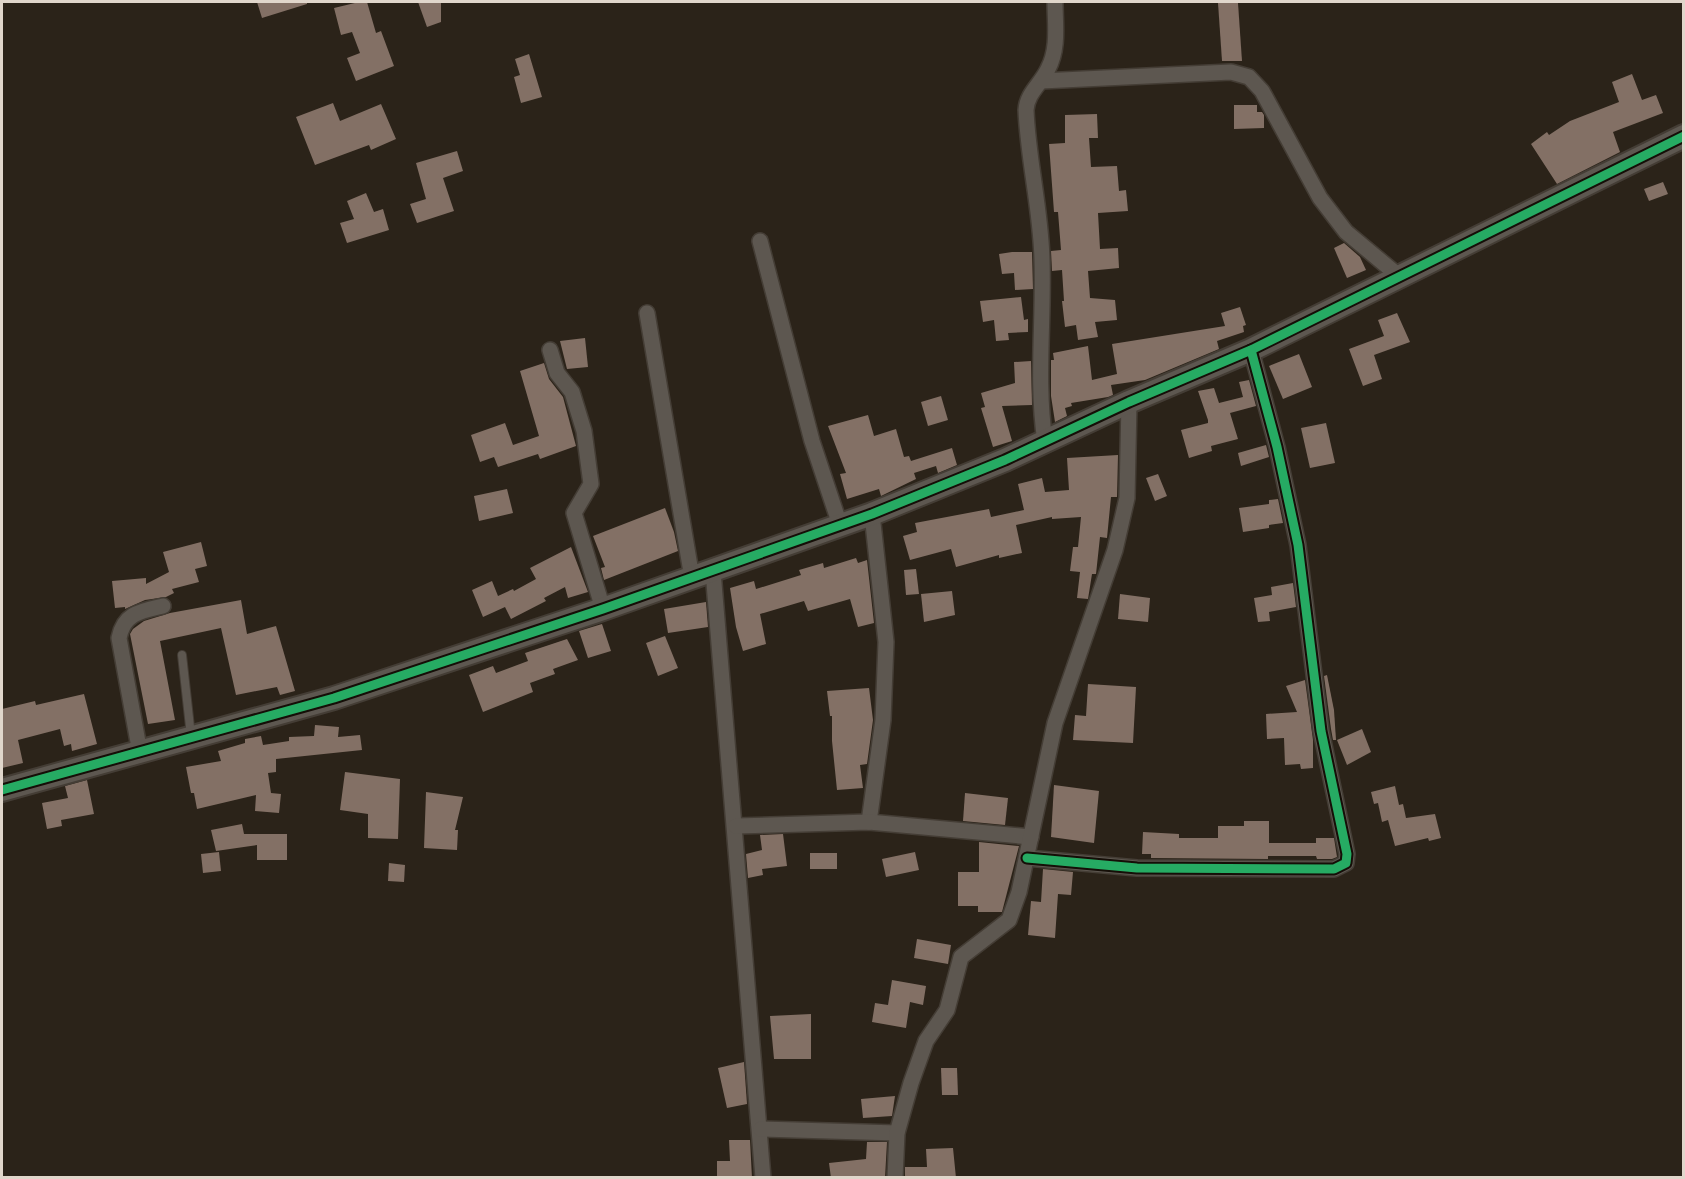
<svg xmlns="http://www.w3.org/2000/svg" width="1685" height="1179" font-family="Arial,sans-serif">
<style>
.building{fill:#837065}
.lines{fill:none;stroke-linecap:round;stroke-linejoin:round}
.lane-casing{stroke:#443d35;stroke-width:10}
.street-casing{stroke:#443d35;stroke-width:18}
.secondary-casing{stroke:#443d35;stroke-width:26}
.lane{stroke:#5d5750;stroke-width:8}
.street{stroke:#5d5750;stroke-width:15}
.secondary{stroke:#5d5750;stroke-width:22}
.cycleway-casing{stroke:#150e07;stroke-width:13}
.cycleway{stroke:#26ab63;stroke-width:9}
</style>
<rect width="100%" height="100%" fill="#2b2319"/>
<g class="building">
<path d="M 257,2 L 307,2 L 307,4 L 262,18 Z"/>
<path d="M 359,2 L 367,2 L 376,33 L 381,31 L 394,66 L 356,81 L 347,58 L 360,53 L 352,32 L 341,35 L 334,8 Z"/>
<path d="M 418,2 L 441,2 L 441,22 L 427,27 Z"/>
<path d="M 1218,3 L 1238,3 L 1242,61 L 1222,61 Z"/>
<path d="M 529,54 L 542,97 L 521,103 L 514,77 L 520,75 L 515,59 Z"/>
<path d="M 1632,74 L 1642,100 L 1656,95 L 1663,113 L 1613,132 L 1620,152 L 1557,184 L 1531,144 L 1547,132 L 1549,135 L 1570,121 L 1619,102 L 1612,82 Z"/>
<path d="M 333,103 L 340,121 L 381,104 L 396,139 L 371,150 L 369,145 L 315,165 L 296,117 Z"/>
<path d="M 1234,105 L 1257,105 L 1257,112 L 1262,112 L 1264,115 L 1264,128 L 1234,129 Z"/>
<path d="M 1097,114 L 1098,138 L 1089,138 L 1091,167 L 1117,166 L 1119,191 L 1126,190 L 1128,211 L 1098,213 L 1100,249 L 1118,248 L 1119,268 L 1088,271 L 1090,298 L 1115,300 L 1117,320 L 1095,322 L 1098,337 L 1078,340 L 1076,325 L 1065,327 L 1062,301 L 1064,301 L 1062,270 L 1052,271 L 1051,251 L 1061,250 L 1058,212 L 1054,212 L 1049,144 L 1065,143 L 1065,115 Z"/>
<path d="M 457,151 L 463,171 L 443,178 L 454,211 L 417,223 L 410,204 L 426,199 L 416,163 Z"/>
<path d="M 1663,182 L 1668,194 L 1649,201 L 1644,189 Z"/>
<path d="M 366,193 L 374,212 L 383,209 L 389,230 L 347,243 L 340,223 L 354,219 L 347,201 Z"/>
<path d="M 1344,243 L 1360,257 L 1366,270 L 1347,278 L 1334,248 Z"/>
<path d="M 1012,252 L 1032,252 L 1033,289 L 1015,290 L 1014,273 L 1002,274 L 999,254 Z"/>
<path d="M 1021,297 L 1024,320 L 1028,319 L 1028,332 L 1008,333 L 1009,340 L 996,341 L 994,320 L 983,322 L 980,301 Z"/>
<path d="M 1240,307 L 1246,325 L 1243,326 L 1244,332 L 1217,341 L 1219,349 L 1145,380 L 1111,385 L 1113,395 L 1108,397 L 1071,403 L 1072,406 L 1065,408 L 1067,416 L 1055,422 L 1051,396 L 1051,360 L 1054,360 L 1053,353 L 1088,346 L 1092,380 L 1117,374 L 1112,344 L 1225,326 L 1221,313 Z"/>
<path d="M 1397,313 L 1410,342 L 1374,355 L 1382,379 L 1363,386 L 1349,349 L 1384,336 L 1378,320 Z"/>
<path d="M 585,338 L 588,367 L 567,369 L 560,341 Z"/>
<path d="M 1299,354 L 1312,387 L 1283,399 L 1269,366 Z"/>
<path d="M 1031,361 L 1032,405 L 1002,406 L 1012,441 L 993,447 L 981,408 L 985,407 L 981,393 L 1015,383 L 1014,362 Z"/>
<path d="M 544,363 L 549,379 L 563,397 L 576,446 L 540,459 L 538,454 L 498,467 L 494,457 L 480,462 L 471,435 L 505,423 L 513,445 L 539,436 L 520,371 Z"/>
<path d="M 1249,380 L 1256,406 L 1230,413 L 1238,439 L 1211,446 L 1212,451 L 1189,458 L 1181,430 L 1208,423 L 1208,420 L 1198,391 L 1214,388 L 1219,403 L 1243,397 L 1239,382 Z"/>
<path d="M 941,396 L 948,420 L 928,426 L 921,402 Z"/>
<path d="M 868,415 L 874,436 L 896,429 L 904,457 L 909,456 L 911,461 L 952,448 L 957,465 L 938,473 L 936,466 L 914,473 L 916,479 L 881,496 L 879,489 L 847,499 L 840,474 L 846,473 L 828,426 Z"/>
<path d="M 1326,423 L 1335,463 L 1310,468 L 1301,428 Z"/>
<path d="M 1266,445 L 1269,457 L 1241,466 L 1238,453 Z"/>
<path d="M 1118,455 L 1117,497 L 1111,497 L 1107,538 L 1100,537 L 1096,574 L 1092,574 L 1088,599 L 1077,598 L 1080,572 L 1070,571 L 1073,547 L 1078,547 L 1081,517 L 1052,519 L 1052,517 L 1016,525 L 1022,553 L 999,558 L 999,555 L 956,567 L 951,549 L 910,560 L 903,536 L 917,532 L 915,523 L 989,509 L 991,517 L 1024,510 L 1018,484 L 1042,478 L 1045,492 L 1069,490 L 1067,458 Z"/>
<path d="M 1158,474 L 1167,496 L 1155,501 L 1146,478 Z"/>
<path d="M 507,489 L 513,513 L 479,521 L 474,496 Z"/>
<path d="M 1278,499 L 1283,523 L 1269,525 L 1269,528 L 1243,532 L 1239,508 L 1269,504 L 1269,500 Z"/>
<path d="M 665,508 L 674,532 L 678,551 L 604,580 L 601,568 L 605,567 L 593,536 Z"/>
<path d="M 201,542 L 207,566 L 195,569 L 199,582 L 172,589 L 174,593 L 166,597 L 145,600 L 125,609 L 125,607 L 115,608 L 112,581 L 146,578 L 146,584 L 169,572 L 163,552 Z"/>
<path d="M 571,547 L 588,592 L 568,598 L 565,587 L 544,598 L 546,601 L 511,619 L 505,607 L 483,617 L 472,590 L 492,581 L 498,596 L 513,589 L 514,591 L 536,579 L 530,568 Z"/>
<path d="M 856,558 L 858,563 L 867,560 L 874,623 L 858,627 L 850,599 L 808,611 L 804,601 L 760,614 L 766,644 L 743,651 L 736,627 L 730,588 L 754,581 L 756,589 L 801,575 L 799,570 L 823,563 L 824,568 Z"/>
<path d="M 916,569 L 919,594 L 906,595 L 904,570 Z"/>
<path d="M 1293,583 L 1296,607 L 1269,612 L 1270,621 L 1258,622 L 1254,598 L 1272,595 L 1271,587 Z"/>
<path d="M 952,591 L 955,615 L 924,622 L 921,594 Z"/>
<path d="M 1120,594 L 1150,598 L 1148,622 L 1118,619 Z"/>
<path d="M 241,600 L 247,634 L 276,626 L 295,691 L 280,695 L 277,687 L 236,695 L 221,628 L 160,641 L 175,720 L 148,724 L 130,634 L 133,629 L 144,621 L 170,613 Z"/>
<path d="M 706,602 L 708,627 L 668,633 L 664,609 Z"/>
<path d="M 602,624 L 611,651 L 588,658 L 579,631 Z"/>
<path d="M 665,636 L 678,668 L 658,676 L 646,643 Z"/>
<path d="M 567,639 L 578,660 L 553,669 L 555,674 L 530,683 L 533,692 L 483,712 L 469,675 L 493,666 L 496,673 L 528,661 L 525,653 Z"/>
<path d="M 1327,675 L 1334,710 L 1336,740 L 1333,740 L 1331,729 L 1324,676 Z"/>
<path d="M 1305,680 L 1313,740 L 1313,768 L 1301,769 L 1300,764 L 1285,765 L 1284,738 L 1267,739 L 1266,714 L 1297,712 L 1286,686 Z"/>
<path d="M 1088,684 L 1136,687 L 1133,743 L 1073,740 L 1075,715 L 1086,716 Z"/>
<path d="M 869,688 L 873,720 L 867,764 L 860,765 L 863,788 L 837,790 L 832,741 L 832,716 L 830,716 L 827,691 Z"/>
<path d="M 84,694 L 97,744 L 72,751 L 71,744 L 64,746 L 60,729 L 18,740 L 23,763 L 2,768 L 2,709 L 35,701 L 36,705 Z"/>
<path d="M 315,725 L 339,727 L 338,737 L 360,735 L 362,750 L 276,759 L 276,772 L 268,773 L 271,793 L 281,794 L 279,813 L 255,811 L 256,795 L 197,809 L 194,793 L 191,793 L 186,767 L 221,761 L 218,751 L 245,743 L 245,739 L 261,736 L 263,745 L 289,741 L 289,737 L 314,736 Z"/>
<path d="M 1362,729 L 1371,752 L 1347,765 L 1337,740 Z"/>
<path d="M 345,772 L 400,779 L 398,839 L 368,838 L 368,814 L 340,810 Z"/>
<path d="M 87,780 L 94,814 L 61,820 L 62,826 L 47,829 L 42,803 L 68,798 L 65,786 Z"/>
<path d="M 1054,785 L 1099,791 L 1094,843 L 1051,837 Z"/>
<path d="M 1395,786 L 1399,805 L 1403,804 L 1406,818 L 1435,814 L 1441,838 L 1429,841 L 1428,838 L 1395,846 L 1388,820 L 1382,822 L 1378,803 L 1374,804 L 1371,792 Z"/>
<path d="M 426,792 L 463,797 L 455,830 L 458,830 L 457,850 L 424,848 Z"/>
<path d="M 965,793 L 1008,798 L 1005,825 L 963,821 Z"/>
<path d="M 1244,821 L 1269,821 L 1269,843 L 1316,843 L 1316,838 L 1334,838 L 1337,857 L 1332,859 L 1317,859 L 1316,856 L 1268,856 L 1268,859 L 1151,858 L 1151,854 L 1142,854 L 1143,832 L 1179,834 L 1179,838 L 1218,838 L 1218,826 L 1244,826 Z"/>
<path d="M 242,824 L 244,834 L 287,834 L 287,860 L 257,860 L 257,845 L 216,851 L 211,830 Z"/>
<path d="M 783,834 L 787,866 L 762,869 L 763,875 L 748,878 L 746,854 L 762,850 L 760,835 Z"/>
<path d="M 979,842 L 1019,846 L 1002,912 L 978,912 L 978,906 L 958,906 L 958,872 L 979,872 Z"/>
<path d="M 219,852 L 221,871 L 203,873 L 201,854 Z"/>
<path d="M 915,852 L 919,870 L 886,877 L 882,859 Z"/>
<rect x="810" y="853" width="27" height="16"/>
<path d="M 389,863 L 405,865 L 404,882 L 388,881 Z"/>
<path d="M 1043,869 L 1073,872 L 1071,895 L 1058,894 L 1055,938 L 1028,935 L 1031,901 L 1041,902 Z"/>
<path d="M 917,939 L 951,945 L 948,964 L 914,958 Z"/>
<path d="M 892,980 L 926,986 L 923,1005 L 910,1002 L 906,1028 L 872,1022 L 875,1003 L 888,1005 Z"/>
<path d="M 811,1014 L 811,1059 L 774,1059 L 770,1016 Z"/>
<path d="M 744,1062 L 747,1104 L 727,1108 L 718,1068 Z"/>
<path d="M 941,1068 L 957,1068 L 958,1095 L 942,1095 Z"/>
<path d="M 895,1096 L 892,1116 L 863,1118 L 861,1099 Z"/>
<path d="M 729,1140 L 750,1140 L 752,1178 L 717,1178 L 717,1161 L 730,1161 Z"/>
<path d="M 867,1142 L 887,1142 L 885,1178 L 831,1178 L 829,1163 L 866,1159 Z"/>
<path d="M 953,1148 L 956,1178 L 905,1178 L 905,1167 L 927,1167 L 926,1149 Z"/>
</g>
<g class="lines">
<g class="lane-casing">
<path id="lane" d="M 182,655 L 191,736"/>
</g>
<g class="street-casing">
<g id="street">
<path d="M 1041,81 L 1231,72 L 1249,77 L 1262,91 L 1320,198 L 1346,232 L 1400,277"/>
<path d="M 760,241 L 812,441 L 840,525"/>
<path d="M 647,313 L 692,578"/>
<path d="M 550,350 L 557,373 L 572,392 L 584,431 L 591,484 L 574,513 L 603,609"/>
<path d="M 1045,442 C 1036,381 1044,321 1042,260 C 1041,210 1028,160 1026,110 C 1027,93 1041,84 1048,69 C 1059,48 1055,24 1055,2"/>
<path d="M 713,571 L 763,1178"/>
<path d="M 140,753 L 119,638 C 124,613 141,611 163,606"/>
<path d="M 869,822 L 883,720 L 886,642 L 872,514"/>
<path d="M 736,826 L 869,822 L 1031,837"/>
<path d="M 1027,858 L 1137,868 L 1334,869 L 1346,863 L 1347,854 L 1321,731 L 1298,545 L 1277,447 L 1251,350"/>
<path d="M 761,1129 L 897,1133"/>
<path d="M 895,1178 L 897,1133 L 911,1083 L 926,1041 L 947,1010 L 961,957 L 1009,920 L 1019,892 L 1055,723 L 1115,550 L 1127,498 L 1129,402"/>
</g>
</g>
<g class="secondary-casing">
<path id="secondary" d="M 2,790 L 334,698 L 603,609 L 872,514 L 1005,460 L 1129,402 L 1251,350 L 1684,136"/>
</g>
<use href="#lane" class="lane"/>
<use href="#street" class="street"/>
<use href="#secondary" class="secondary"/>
<g class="cycleway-casing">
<g id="cycleway">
<path d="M 2,790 L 334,698 L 603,609 L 872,514 L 1005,460 L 1129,402 L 1251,350 L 1684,136"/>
<path d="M 1027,858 L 1137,868 L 1334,869 L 1346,863 L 1347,854 L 1321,731 L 1298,545 L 1277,447 L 1251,350"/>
</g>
</g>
<use href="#cycleway" class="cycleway"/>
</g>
<rect width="1685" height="1179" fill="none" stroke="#e0d6cb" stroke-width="6"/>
</svg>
